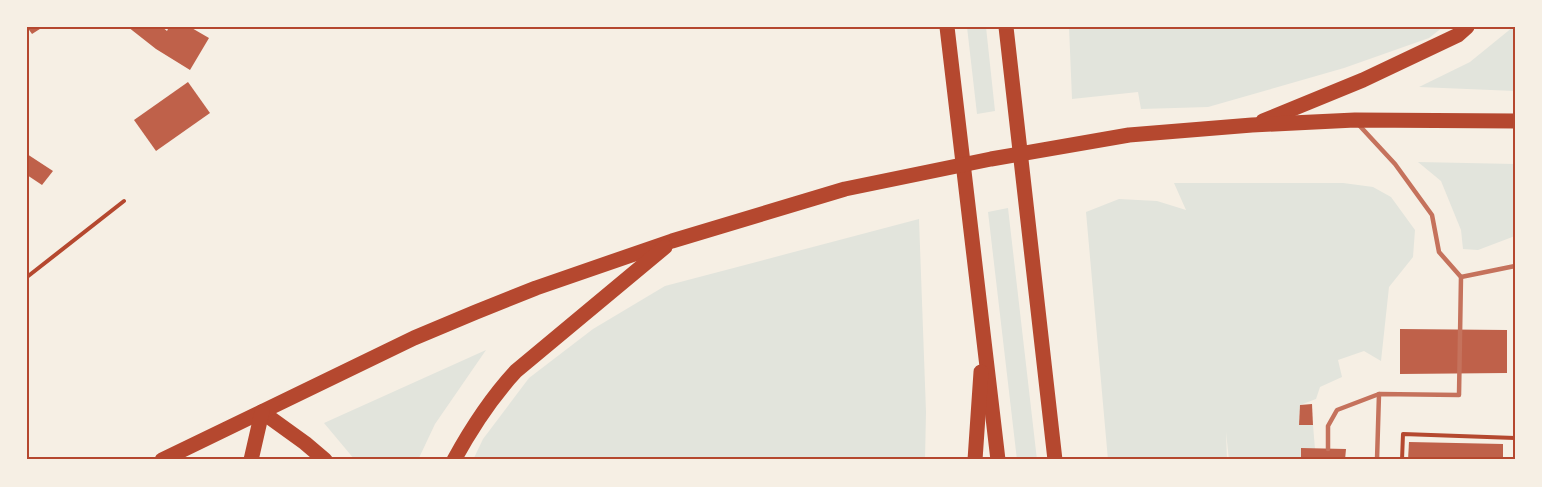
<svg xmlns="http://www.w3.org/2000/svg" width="1542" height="487" font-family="'DejaVu Sans',sans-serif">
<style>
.green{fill:#e2e4dc}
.building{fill:#bf614a}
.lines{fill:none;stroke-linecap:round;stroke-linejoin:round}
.path{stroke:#b5482f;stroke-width:4}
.service{stroke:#c5725c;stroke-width:4.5}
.primary{stroke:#b5482f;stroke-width:15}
.neatline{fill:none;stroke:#b5482f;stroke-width:2}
</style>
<rect width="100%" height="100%" fill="#f6efe4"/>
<g class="green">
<path d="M 967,27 L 986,27 L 995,111 L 977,114 Z"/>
<path d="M 1069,27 L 1443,27 L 1429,38 L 1344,68 L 1208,107 L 1141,109 L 1138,92 L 1072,99 Z"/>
<path d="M 1513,27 L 1515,27 L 1515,91 L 1419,87 L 1470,62 Z"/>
<path d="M 1418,162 L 1515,164 L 1515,236 L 1478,250 L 1463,249 L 1461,230 L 1441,181 Z"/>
<path d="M 1174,183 L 1343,183 L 1373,187 L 1391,197 L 1415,230 L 1413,257 L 1389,287 L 1381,361 L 1364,351 L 1338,360 L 1342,377 L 1320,387 L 1316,399 L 1300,405 L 1299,425 L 1313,425 L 1315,449 L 1301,448 L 1301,460 L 1229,460 L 1226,432 L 1227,460 L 1108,460 L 1086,212 L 1119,199 L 1157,201 L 1186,210 Z"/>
<path d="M 1008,208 L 1037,460 L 1017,460 L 988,212 Z"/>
<path d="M 919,219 L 926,412 L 925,460 L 473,460 L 483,439 L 529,378 L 593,329 L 665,286 Z"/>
<path d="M 486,350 L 435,424 L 418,460 L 355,460 L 324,423 Z"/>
</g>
<g class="building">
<path d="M 27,27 L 43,27 L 32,34 Z"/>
<path d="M 128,27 L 162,27 L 167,31 L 169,27 L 190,27 L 209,38 L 190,70 L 156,49 Z"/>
<path d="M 188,82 L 210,113 L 156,151 L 134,120 Z"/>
<path d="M 27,154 L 53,171 L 42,185 L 27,175 Z"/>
<path d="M 1400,329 L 1507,330 L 1507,373 L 1400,374 Z"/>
<path d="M 1312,404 L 1313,425 L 1299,425 L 1300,405 Z"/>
<path d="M 1409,442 L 1503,444 L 1503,460 L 1408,460 Z"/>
<path d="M 1301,448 L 1346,449 L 1345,460 L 1301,460 Z"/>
</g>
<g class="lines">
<g class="path">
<path d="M 27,277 L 124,201"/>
<path d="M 1402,460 L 1403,434 L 1515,438"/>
</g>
<g class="service">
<path d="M 1358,124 L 1395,164 L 1432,215 L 1439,252 L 1461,277 L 1459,395 L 1379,394 L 1377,460"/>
<path d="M 1461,277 L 1515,266"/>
<path d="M 1328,449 L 1328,426 L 1337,410 L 1379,394"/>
</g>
<g class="primary">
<path d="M 947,27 L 998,460"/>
<path d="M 1006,27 L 1055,460"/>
<path d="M 1263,121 L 1363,80 L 1458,35 L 1467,27"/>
<path d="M 262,412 L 305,443 L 325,460"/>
<path d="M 162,460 L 414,338 L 476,312 L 536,288 L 672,241 L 845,189 L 991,159 L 1129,135 L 1252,125 L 1355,120 L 1515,121"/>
<path d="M 251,460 L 262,412"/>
<path d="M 454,460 C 472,427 491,398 516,371 L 665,247"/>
<path d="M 975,460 L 981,372"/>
</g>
</g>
<rect width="1542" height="487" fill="none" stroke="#f6efe4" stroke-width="57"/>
<rect x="28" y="28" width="1486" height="430" class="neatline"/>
</svg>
